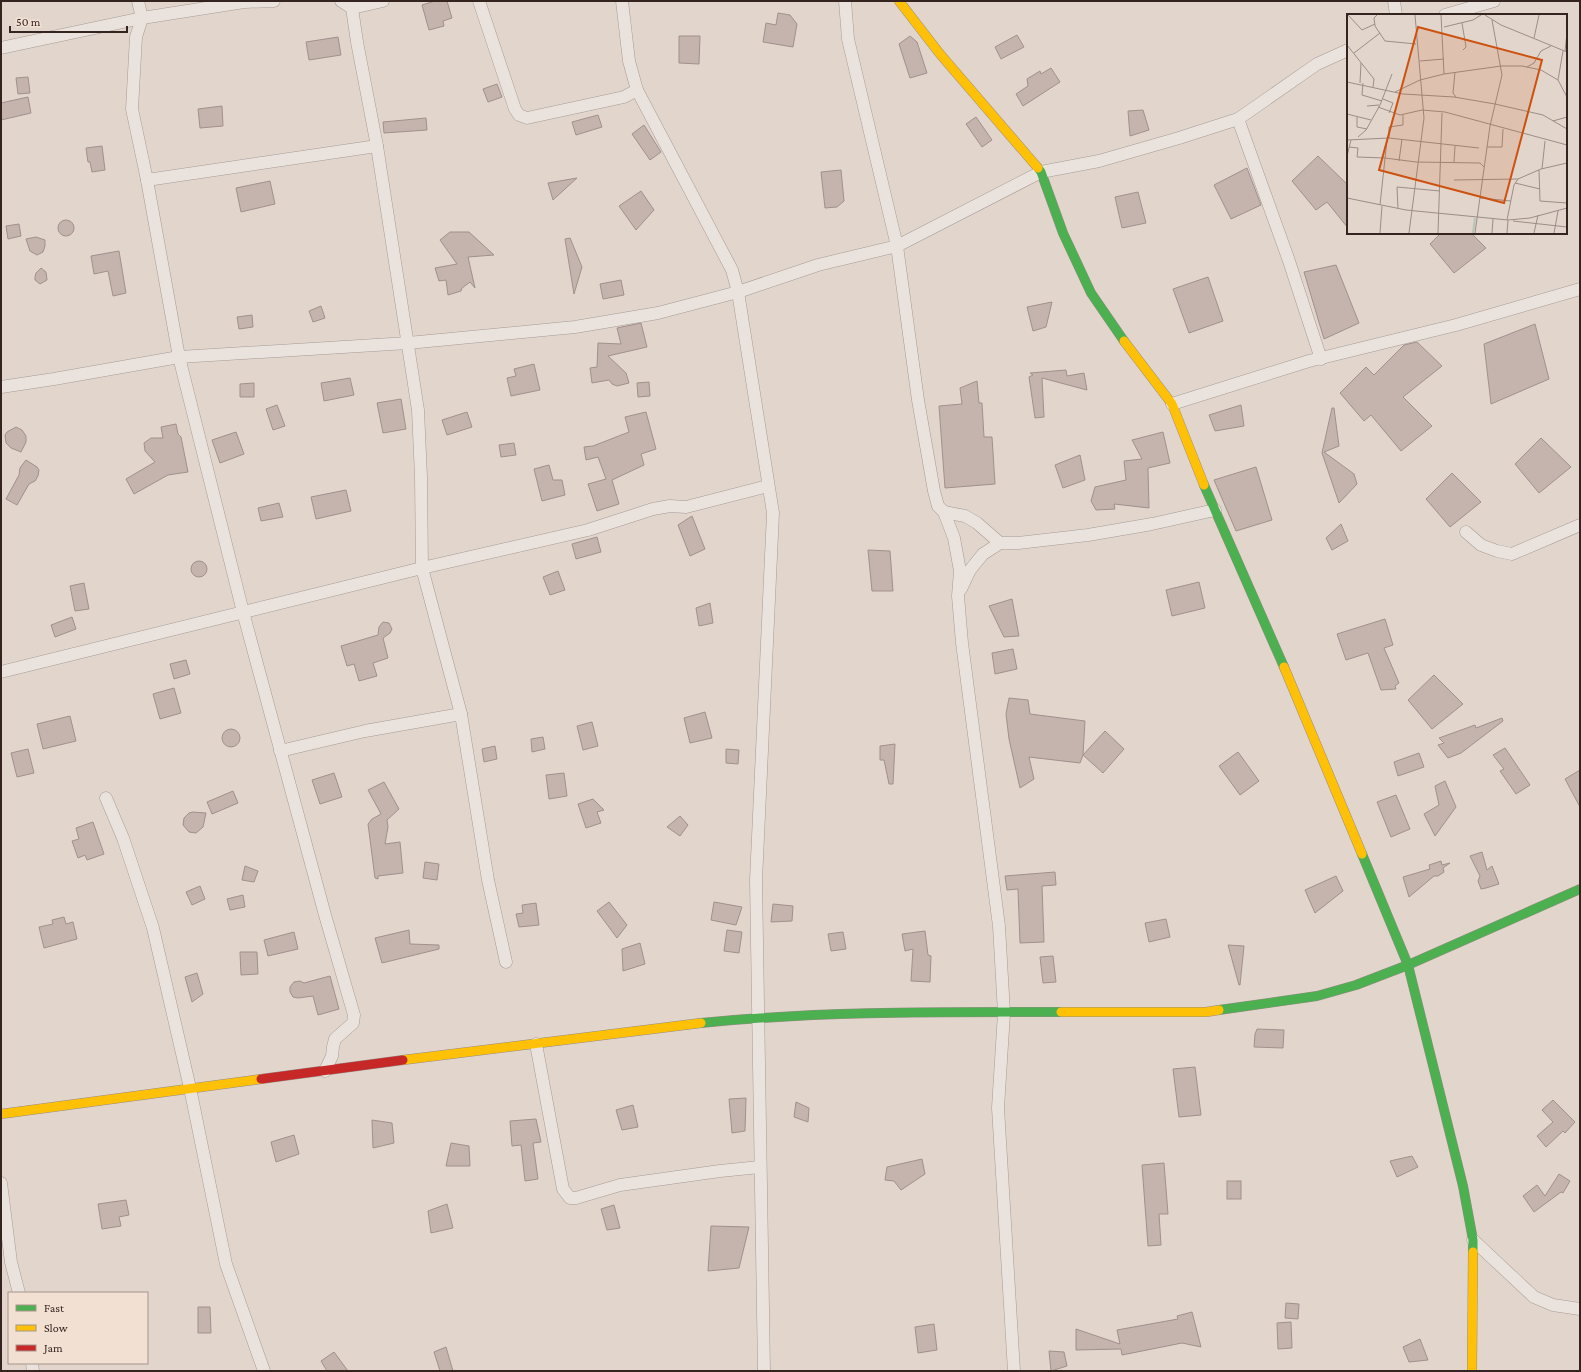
<svg xmlns="http://www.w3.org/2000/svg" width="1581" height="1372" font-family="'Crimson Pro',serif">
<style>
.building{fill:#c5b3ad;stroke:#a1918c}
.lines{fill:none;stroke-linecap:round;stroke-linejoin:round}
.street-casing{stroke:#a79b96;stroke-width:13}
.fast-casing{stroke:#978b85;stroke-width:10}
.slow-casing{stroke:#978b85;stroke-width:10}
.jam-casing{stroke:#978b85;stroke-width:10}
.street{stroke:#eae3dd;stroke-width:12}
.fast{stroke:#4caf50;stroke-width:9}
.slow{stroke:#ffc107;stroke-width:9}
.jam{stroke:#c62828;stroke-width:9}
.inset-river{fill:none;stroke:#b7c5b8;stroke-width:2}
.inset-road{fill:none;stroke:#9c8e87;stroke-width:1}
.view{fill:#cd510f;fill-opacity:0.15;stroke:#cd510f;stroke-width:2}
.inset-edge{fill:none;stroke:#34231f;stroke-width:2}
</style>
<rect width="100%" height="100%" fill="#e2d5cc"/>
<g class="building">
<path d="M 435,1 L 447,1 L 452,18 L 443,21 L 444,26 L 429,30 L 422,5 Z"/>
<path d="M 778,13 L 790,15 L 797,24 L 793,47 L 763,42 L 766,23 L 776,25 Z"/>
<path d="M 1017,35 L 1024,47 L 1001,59 L 995,47 Z"/>
<path d="M 679,36 L 700,36 L 699,64 L 679,63 Z"/>
<path d="M 910,36 L 917,42 L 927,73 L 910,78 L 899,44 Z"/>
<path d="M 338,37 L 341,55 L 309,60 L 306,42 Z"/>
<path d="M 1051,68 L 1060,82 L 1023,106 L 1016,94 L 1028,86 L 1027,79 L 1040,71 L 1041,74 Z"/>
<path d="M 28,77 L 30,93 L 18,94 L 16,78 Z"/>
<path d="M 497,84 L 502,97 L 488,102 L 483,89 Z"/>
<path d="M 28,97 L 31,113 L 1,120 L 1,103 Z"/>
<path d="M 222,106 L 223,126 L 200,128 L 198,109 Z"/>
<path d="M 1143,110 L 1149,130 L 1130,136 L 1128,111 Z"/>
<path d="M 598,115 L 602,127 L 576,135 L 572,122 Z"/>
<path d="M 976,117 L 992,140 L 982,147 L 966,124 Z"/>
<path d="M 426,118 L 427,130 L 384,133 L 383,122 Z"/>
<path d="M 644,125 L 661,152 L 650,160 L 632,134 Z"/>
<path d="M 102,146 L 105,170 L 92,172 L 90,162 L 88,162 L 86,148 Z"/>
<path d="M 1318,156 L 1348,185 L 1348,228 L 1327,202 L 1316,210 L 1292,181 Z"/>
<path d="M 1247,168 L 1261,205 L 1231,219 L 1214,185 Z"/>
<path d="M 841,170 L 844,201 L 837,207 L 825,208 L 821,172 Z"/>
<path d="M 577,178 L 553,200 L 548,183 Z"/>
<path d="M 270,181 L 275,204 L 241,212 L 236,188 Z"/>
<path d="M 641,191 L 654,210 L 636,230 L 619,206 Z"/>
<path d="M 1138,192 L 1146,223 L 1122,228 L 1115,197 Z"/>
<circle cx="66" cy="228" r="8"/>
<path d="M 19,224 L 21,236 L 8,239 L 6,226 Z"/>
<path d="M 450,232 L 469,232 L 494,255 L 468,257 L 475,288 L 470,282 L 462,288 L 461,291 L 448,295 L 446,280 L 439,281 L 435,268 L 457,264 L 440,240 Z"/>
<path d="M 1441,233 L 1471,233 L 1486,248 L 1454,273 L 1430,244 Z"/>
<path d="M 36,237 L 45,240 L 45,246 L 43,252 L 37,255 L 30,251 L 26,239 Z"/>
<path d="M 570,238 L 582,267 L 574,294 L 565,239 Z"/>
<path d="M 119,251 L 126,293 L 113,296 L 108,271 L 94,274 L 91,256 Z"/>
<path d="M 1336,265 L 1359,323 L 1324,339 L 1304,272 Z"/>
<path d="M 41,268 L 46,272 L 47,280 L 40,284 L 35,280 L 35,277 L 36,273 Z"/>
<path d="M 1208,277 L 1223,321 L 1189,333 L 1173,289 Z"/>
<path d="M 621,280 L 624,295 L 603,299 L 600,284 Z"/>
<path d="M 1052,302 L 1046,327 L 1033,331 L 1027,307 Z"/>
<path d="M 321,306 L 325,318 L 313,322 L 309,311 Z"/>
<path d="M 252,315 L 253,327 L 239,329 L 237,317 Z"/>
<path d="M 641,323 L 647,347 L 608,356 L 626,373 L 629,383 L 617,386 L 612,384 L 609,380 L 592,383 L 590,368 L 597,367 L 598,343 L 621,344 L 617,328 Z"/>
<path d="M 1535,324 L 1549,379 L 1491,404 L 1484,344 Z"/>
<path d="M 1417,342 L 1442,366 L 1403,397 L 1432,426 L 1401,451 L 1371,415 L 1364,421 L 1340,393 L 1366,367 L 1374,375 L 1404,345 Z"/>
<path d="M 534,364 L 540,390 L 511,396 L 507,378 L 516,376 L 514,369 Z"/>
<path d="M 1066,370 L 1067,376 L 1084,373 L 1087,390 L 1042,378 L 1044,417 L 1035,418 L 1029,377 L 1033,375 L 1030,373 Z"/>
<path d="M 350,378 L 354,395 L 324,401 L 321,383 Z"/>
<path d="M 977,381 L 979,403 L 982,403 L 984,437 L 992,437 L 995,484 L 945,488 L 939,406 L 962,404 L 960,388 Z"/>
<path d="M 649,382 L 650,396 L 638,397 L 637,383 Z"/>
<path d="M 254,383 L 254,397 L 240,397 L 240,384 Z"/>
<path d="M 401,399 L 406,429 L 383,433 L 377,403 Z"/>
<path d="M 277,405 L 285,426 L 273,430 L 266,409 Z"/>
<path d="M 1241,405 L 1244,426 L 1215,431 L 1209,415 Z"/>
<path d="M 1332,408 L 1334,408 L 1339,446 L 1324,452 L 1354,474 L 1357,484 L 1339,503 L 1322,453 Z"/>
<path d="M 467,412 L 472,427 L 447,435 L 442,420 Z"/>
<path d="M 646,412 L 656,449 L 641,454 L 644,465 L 612,480 L 619,504 L 597,511 L 588,484 L 606,479 L 598,457 L 586,460 L 584,447 L 593,446 L 629,432 L 625,417 Z"/>
<path d="M 176,424 L 178,434 L 181,437 L 188,472 L 168,475 L 134,494 L 126,479 L 155,462 L 145,451 L 144,443 L 151,438 L 163,438 L 161,427 Z"/>
<path d="M 16,427 L 22,430 L 26,436 L 26,442 L 21,452 L 11,448 L 6,443 L 5,435 L 7,432 Z"/>
<path d="M 236,432 L 244,454 L 220,463 L 212,440 Z"/>
<path d="M 1163,432 L 1170,463 L 1148,468 L 1149,508 L 1114,504 L 1115,509 L 1096,510 L 1091,501 L 1095,487 L 1126,480 L 1124,461 L 1142,459 L 1132,440 Z"/>
<path d="M 1541,438 L 1571,467 L 1539,493 L 1515,464 Z"/>
<path d="M 514,443 L 516,455 L 501,457 L 499,445 Z"/>
<path d="M 1080,455 L 1085,480 L 1063,488 L 1055,465 Z"/>
<path d="M 26,460 L 37,467 L 39,470 L 38,476 L 35,481 L 29,484 L 17,505 L 6,499 L 19,475 L 20,468 Z"/>
<path d="M 549,465 L 553,480 L 562,480 L 565,495 L 542,501 L 534,469 Z"/>
<path d="M 1256,467 L 1272,520 L 1236,531 L 1214,480 Z"/>
<path d="M 1452,473 L 1481,502 L 1450,527 L 1426,499 Z"/>
<path d="M 346,490 L 351,511 L 316,519 L 311,497 Z"/>
<path d="M 279,503 L 283,517 L 261,521 L 258,508 Z"/>
<path d="M 692,516 L 705,549 L 690,556 L 678,525 Z"/>
<path d="M 1341,524 L 1348,541 L 1332,550 L 1326,538 Z"/>
<path d="M 597,537 L 601,552 L 576,559 L 572,544 Z"/>
<path d="M 868,550 L 890,551 L 893,591 L 872,591 Z"/>
<circle cx="199" cy="569" r="8"/>
<path d="M 558,571 L 565,590 L 550,595 L 543,577 Z"/>
<path d="M 1199,582 L 1205,608 L 1172,616 L 1166,590 Z"/>
<path d="M 84,583 L 89,609 L 75,611 L 70,586 Z"/>
<path d="M 1012,599 L 1019,636 L 1004,637 L 989,606 Z"/>
<path d="M 710,603 L 713,623 L 699,626 L 696,608 Z"/>
<path d="M 72,617 L 76,629 L 55,637 L 51,625 Z"/>
<path d="M 1385,619 L 1393,645 L 1384,648 L 1399,683 L 1395,686 L 1396,689 L 1381,690 L 1368,653 L 1346,660 L 1337,634 Z"/>
<path d="M 383,622 L 389,623 L 392,629 L 390,633 L 383,638 L 388,658 L 373,663 L 377,676 L 359,681 L 354,664 L 347,666 L 341,646 L 378,635 L 379,627 Z"/>
<path d="M 1013,649 L 1017,669 L 995,674 L 992,653 Z"/>
<path d="M 186,660 L 190,674 L 174,679 L 170,664 Z"/>
<path d="M 1434,675 L 1463,704 L 1432,729 L 1408,700 Z"/>
<path d="M 174,688 L 181,713 L 160,719 L 153,694 Z"/>
<path d="M 1009,698 L 1028,700 L 1030,714 L 1085,721 L 1083,755 L 1080,763 L 1029,757 L 1034,779 L 1020,788 L 1009,739 L 1006,714 Z"/>
<path d="M 705,712 L 712,738 L 690,743 L 684,718 Z"/>
<path d="M 70,716 L 76,741 L 43,749 L 37,724 Z"/>
<path d="M 1502,718 L 1503,721 L 1461,753 L 1448,758 L 1438,745 L 1444,743 L 1439,738 L 1475,725 L 1476,728 Z"/>
<path d="M 592,722 L 598,746 L 583,750 L 577,726 Z"/>
<circle cx="231" cy="738" r="9"/>
<path d="M 1105,731 L 1124,749 L 1103,773 L 1083,755 Z"/>
<path d="M 543,737 L 545,749 L 532,752 L 531,739 Z"/>
<path d="M 895,744 L 893,784 L 889,784 L 884,760 L 880,760 L 880,746 Z"/>
<path d="M 495,746 L 497,759 L 484,762 L 482,749 Z"/>
<path d="M 1505,748 L 1530,785 L 1516,794 L 1500,771 L 1504,769 L 1493,755 Z"/>
<path d="M 28,749 L 34,773 L 17,777 L 11,753 Z"/>
<path d="M 726,749 L 739,750 L 738,764 L 726,763 Z"/>
<path d="M 1238,752 L 1259,781 L 1240,795 L 1219,766 Z"/>
<path d="M 1419,753 L 1424,767 L 1398,776 L 1394,762 Z"/>
<path d="M 1580,770 L 1580,807 L 1565,779 Z"/>
<path d="M 334,773 L 342,797 L 320,804 L 312,780 Z"/>
<path d="M 564,773 L 567,796 L 549,799 L 546,775 Z"/>
<path d="M 1445,781 L 1456,807 L 1435,836 L 1424,814 L 1439,805 L 1435,786 Z"/>
<path d="M 384,782 L 399,809 L 387,820 L 388,827 L 385,844 L 400,842 L 403,873 L 378,876 L 378,879 L 375,878 L 368,824 L 372,819 L 381,814 L 368,790 Z"/>
<path d="M 233,791 L 238,803 L 212,814 L 207,802 Z"/>
<path d="M 1396,795 L 1410,829 L 1391,837 L 1377,802 Z"/>
<path d="M 593,799 L 604,810 L 597,812 L 601,823 L 586,828 L 578,804 Z"/>
<path d="M 193,812 L 206,813 L 203,827 L 196,833 L 189,832 L 183,825 L 184,818 L 189,813 Z"/>
<path d="M 680,816 L 688,825 L 680,836 L 667,827 Z"/>
<path d="M 93,822 L 104,854 L 87,860 L 85,855 L 78,858 L 72,841 L 79,839 L 76,828 Z"/>
<path d="M 1482,852 L 1487,870 L 1492,866 L 1499,884 L 1486,888 L 1481,889 L 1478,881 L 1480,876 L 1470,856 Z"/>
<path d="M 1441,861 L 1442,865 L 1450,863 L 1443,868 L 1444,872 L 1438,876 L 1434,876 L 1409,897 L 1403,877 L 1430,869 L 1429,865 Z"/>
<path d="M 425,862 L 439,864 L 437,880 L 423,878 Z"/>
<path d="M 245,866 L 258,871 L 254,882 L 242,880 Z"/>
<path d="M 1055,872 L 1056,885 L 1042,886 L 1044,942 L 1020,943 L 1018,889 L 1007,890 L 1005,876 Z"/>
<path d="M 1336,876 L 1343,891 L 1315,913 L 1305,890 Z"/>
<path d="M 200,886 L 205,899 L 192,905 L 186,892 Z"/>
<path d="M 243,895 L 245,907 L 230,910 L 227,899 Z"/>
<path d="M 609,902 L 627,925 L 617,938 L 597,911 Z"/>
<path d="M 714,902 L 742,907 L 736,925 L 711,920 Z"/>
<path d="M 536,903 L 539,925 L 519,927 L 516,914 L 523,913 L 522,905 Z"/>
<path d="M 773,904 L 793,906 L 792,921 L 771,922 Z"/>
<path d="M 64,917 L 66,924 L 73,922 L 77,939 L 44,948 L 39,927 L 53,924 L 52,920 Z"/>
<path d="M 1166,919 L 1170,937 L 1149,942 L 1145,923 Z"/>
<path d="M 409,930 L 410,944 L 439,945 L 439,949 L 382,963 L 375,938 Z"/>
<path d="M 727,930 L 742,932 L 739,953 L 724,951 Z"/>
<path d="M 925,931 L 928,955 L 931,956 L 930,982 L 911,981 L 913,949 L 905,951 L 902,934 Z"/>
<path d="M 294,932 L 298,949 L 268,956 L 264,940 Z"/>
<path d="M 843,932 L 846,949 L 831,951 L 828,934 Z"/>
<path d="M 640,943 L 645,964 L 623,971 L 622,949 Z"/>
<path d="M 1228,945 L 1244,946 L 1240,985 L 1239,985 Z"/>
<path d="M 240,952 L 257,952 L 258,974 L 241,975 Z"/>
<path d="M 1053,956 L 1056,982 L 1043,983 L 1040,957 Z"/>
<path d="M 197,973 L 203,994 L 192,1002 L 185,977 Z"/>
<path d="M 330,976 L 339,1009 L 318,1015 L 313,996 L 298,998 L 293,997 L 290,992 L 290,987 L 294,982 L 300,981 L 304,983 Z"/>
<path d="M 1257,1029 L 1284,1030 L 1283,1048 L 1254,1047 L 1255,1034 Z"/>
<path d="M 1195,1067 L 1201,1115 L 1179,1117 L 1173,1069 Z"/>
<path d="M 746,1098 L 745,1131 L 732,1133 L 729,1099 Z"/>
<path d="M 1553,1100 L 1575,1122 L 1565,1133 L 1563,1131 L 1546,1147 L 1537,1136 L 1553,1122 L 1542,1110 Z"/>
<path d="M 796,1102 L 809,1108 L 808,1122 L 794,1117 Z"/>
<path d="M 633,1105 L 638,1127 L 622,1130 L 616,1110 Z"/>
<path d="M 536,1119 L 541,1142 L 533,1143 L 538,1179 L 525,1181 L 521,1145 L 512,1146 L 510,1121 Z"/>
<path d="M 372,1120 L 392,1123 L 394,1143 L 373,1148 Z"/>
<path d="M 294,1135 L 299,1154 L 276,1162 L 271,1142 Z"/>
<path d="M 451,1143 L 469,1146 L 470,1166 L 446,1166 Z"/>
<path d="M 1412,1156 L 1418,1167 L 1397,1177 L 1390,1161 Z"/>
<path d="M 922,1159 L 925,1174 L 901,1190 L 894,1181 L 885,1180 L 887,1167 Z"/>
<path d="M 1164,1163 L 1168,1214 L 1159,1214 L 1161,1245 L 1148,1246 L 1142,1165 Z"/>
<path d="M 1559,1174 L 1570,1181 L 1563,1193 L 1561,1192 L 1534,1212 L 1523,1196 L 1537,1185 L 1545,1196 Z"/>
<rect x="1227" y="1181" width="14" height="18"/>
<path d="M 126,1200 L 129,1215 L 119,1217 L 121,1226 L 102,1229 L 98,1204 Z"/>
<path d="M 447,1204 L 453,1228 L 431,1233 L 428,1211 Z"/>
<path d="M 614,1205 L 620,1228 L 607,1230 L 601,1209 Z"/>
<path d="M 711,1226 L 749,1227 L 739,1268 L 708,1271 Z"/>
<path d="M 1286,1303 L 1299,1304 L 1298,1319 L 1285,1318 Z"/>
<path d="M 198,1307 L 210,1307 L 211,1333 L 198,1333 Z"/>
<path d="M 1192,1312 L 1201,1347 L 1182,1343 L 1122,1355 L 1121,1349 L 1076,1350 L 1076,1329 L 1120,1344 L 1117,1330 L 1178,1319 L 1177,1316 Z"/>
<path d="M 1291,1322 L 1292,1348 L 1278,1349 L 1277,1323 Z"/>
<path d="M 934,1324 L 937,1350 L 918,1353 L 915,1327 Z"/>
<path d="M 1420,1339 L 1428,1360 L 1409,1362 L 1403,1347 Z"/>
<path d="M 446,1347 L 453,1371 L 440,1371 L 434,1352 Z"/>
<path d="M 1049,1351 L 1064,1352 L 1067,1366 L 1051,1371 Z"/>
<path d="M 334,1352 L 348,1371 L 327,1371 L 321,1361 Z"/>
</g>
<g class="lines">
<g class="street-casing">
<g id="street">
<path d="M 138,1 L 142,18 L 136,37 L 132,109 L 147,180 L 179,357 L 243,612 L 325,915 L 354,1015 L 353,1023 L 335,1039 L 333,1047 L 332,1056 L 325,1071"/>
<path d="M 341,1 L 352,8 L 357,42 L 377,146 L 418,410 L 421,477 L 422,568 L 461,714 L 488,880 L 506,962"/>
<path d="M 479,1 L 515,109 L 519,115 L 527,118 L 624,97 L 637,90"/>
<path d="M 622,1 L 629,61 L 637,90 L 732,270 L 738,292 L 773,513 L 756,880 L 764,1371"/>
<path d="M 845,1 L 848,39 L 897,246 L 918,400 L 934,491 L 938,506 L 944,512 L 954,538 L 960,571 L 958,596 L 962,643 L 999,926 L 1004,1013 L 998,1108 L 1014,1371"/>
<path d="M 1394,1 L 1396,15"/>
<path d="M 352,8 L 383,1"/>
<path d="M 1445,15 L 1494,1"/>
<path d="M 1,48 L 142,18 L 244,2 L 274,1"/>
<path d="M 1238,119 L 1289,261 L 1321,359"/>
<path d="M 147,180 L 377,146"/>
<path d="M 1,387 L 54,379 L 179,357 L 408,343 L 575,327 L 658,313 L 738,292 L 818,265 L 897,246 L 1041,172 L 1099,161 L 1179,138 L 1238,119 L 1317,64 L 1348,50"/>
<path d="M 1172,404 L 1309,361 L 1456,325 L 1580,289"/>
<path d="M 944,512 L 965,516 L 977,523 L 1000,543"/>
<path d="M 1466,532 L 1481,545 L 1497,551 L 1512,554 L 1580,525"/>
<path d="M 961,589 L 970,570 L 983,554 L 1000,543 L 1018,543 L 1088,535 L 1152,524 L 1215,510"/>
<path d="M 1,672 L 422,568 L 588,530 L 653,509 L 670,506 L 686,507 L 768,486"/>
<path d="M 280,751 L 365,731 L 461,714"/>
<path d="M 106,798 L 123,838 L 153,928 L 190,1088 L 226,1264 L 264,1371"/>
<path d="M 536,1044 L 563,1189 L 570,1198 L 576,1198 L 620,1185 L 720,1171 L 760,1167"/>
<path d="M 1,1183 L 11,1262 L 19,1293"/>
<path d="M 1473,1240 L 1534,1297 L 1553,1305 L 1580,1309"/>
<path d="M 32,1363 L 33,1371"/>
</g>
</g>
<g class="fast-casing">
<g id="fast">
<path d="M 1038,168 L 1041,172 L 1063,233 L 1091,293 L 1124,341"/>
<path d="M 1204,485 L 1284,667"/>
<path d="M 1362,854 L 1408,965 L 1463,1186 L 1473,1240 L 1473,1252"/>
<path d="M 1219,1010 L 1317,996 L 1356,985 L 1408,965 L 1580,889"/>
<path d="M 701,1023 C 820,1011 941,1012 1061,1012"/>
</g>
</g>
<g class="slow-casing">
<g id="slow">
<path d="M 899,1 L 940,54 L 1038,168"/>
<path d="M 1124,341 L 1172,404 L 1204,485"/>
<path d="M 1284,667 L 1362,854"/>
<path d="M 1061,1012 L 1206,1012 L 1219,1010"/>
<path d="M 403,1060 L 701,1023"/>
<path d="M 1,1114 L 261,1079"/>
<path d="M 1472,1371 L 1473,1252"/>
</g>
</g>
<g class="jam-casing">
<path id="jam" d="M 261,1079 L 403,1060"/>
</g>
<use href="#street" class="street"/>
<use href="#fast" class="fast"/>
<use href="#slow" class="slow"/>
<use href="#jam" class="jam"/>
</g>
<g transform="translate(1347 14)">
<rect width="220" height="220" fill="#e2d5cc"/>
<path class="inset-river" d="M 126,219 L 128,204"/>
<path class="inset-road" d="M 1,1 L 15,16 L 28,10M 30,1 L 27,4 L 28,12 L 38,27 L 69,30M 94,1 L 97,60M 138,1 L 154,11 L 220,38M 115,9 L 119,33 L 116,36M 97,13 L 126,6 L 134,1M 187,24 L 192,1M 0,31 L 27,65 L 26,73M 218,37 L 220,19M 7,39 L 33,19M 73,47 L 97,45M 180,53 L 187,49 L 194,37 L 204,32M 108,58 L 106,79 L 109,83M 211,66 L 216,37M 0,68 L 56,80 L 107,83 L 148,90 L 196,101 L 220,115M 13,69 L 14,49M 16,69 L 15,81 L 35,87M 48,78 L 73,66 L 97,60 L 154,52 L 175,52 L 194,56 L 211,66 L 220,83M 36,85 L 46,89 L 42,99M 20,92 L 32,91M 31,93 L 53,101 L 75,96 L 98,98 L 220,131M 0,100 L 24,106M 10,103 L 10,113 L 20,115M 206,107 L 220,103M 11,123 L 19,116 L 33,91 L 45,60M 42,124 L 42,113 L 56,111 L 56,101M 0,126 L 42,124 L 132,134M 2,133 L 11,134 L 10,143 L 38,144 L 69,148 L 133,149 L 137,153M 140,133 L 155,133 L 156,115M 0,142 L 4,126M 52,147 L 55,125M 107,148 L 108,132M 195,155 L 198,127M 192,156 L 193,187 L 220,189M 107,166 L 171,165 L 194,155 L 220,149M 168,169 L 193,175M 0,184 L 59,196 L 161,206 L 183,204 L 220,194M 133,184 L 164,187M 33,191 L 40,126M 51,195 L 50,173 L 93,177M 160,206 L 167,171 L 171,165M 166,207 L 220,213M 33,219 L 35,192M 62,219 L 77,104 L 68,1M 91,219 L 95,99M 128,219 L 143,112 L 155,61 L 145,6M 145,219 L 146,205M 160,219 L 161,206M 187,219 L 191,201M 207,219 L 211,197"/>
<path class="view" d="M 71,13 L 195,46 L 157,189 L 32,156 Z"/>
<rect width="220" height="220" class="inset-edge"/>
</g>
<rect width="1581" height="1372" fill="none" stroke="#34231f" stroke-width="4"/>
<rect x="8" y="1292" width="140" height="72" fill="#f2e0d3" stroke="#a6948b"/>
<rect x="16" y="1305" width="20" height="6" fill="#4caf50" stroke="#a6948b"/>
<text x="44" y="1312" font-size="12" fill="#34231f">Fast</text>
<rect x="16" y="1325" width="20" height="6" fill="#ffc107" stroke="#a6948b"/>
<text x="44" y="1332" font-size="12" fill="#34231f">Slow</text>
<rect x="16" y="1345" width="20" height="6" fill="#c62828" stroke="#a6948b"/>
<text x="44" y="1352" font-size="12" fill="#34231f">Jam</text>
<path d="M10 26v6h117v-6" fill="none" stroke="#34231f" stroke-width="2"/>
<text x="16" y="26" font-size="12" fill="#34231f" stroke="#f2e0d3" stroke-width="3" paint-order="stroke">50 m</text>
</svg>
